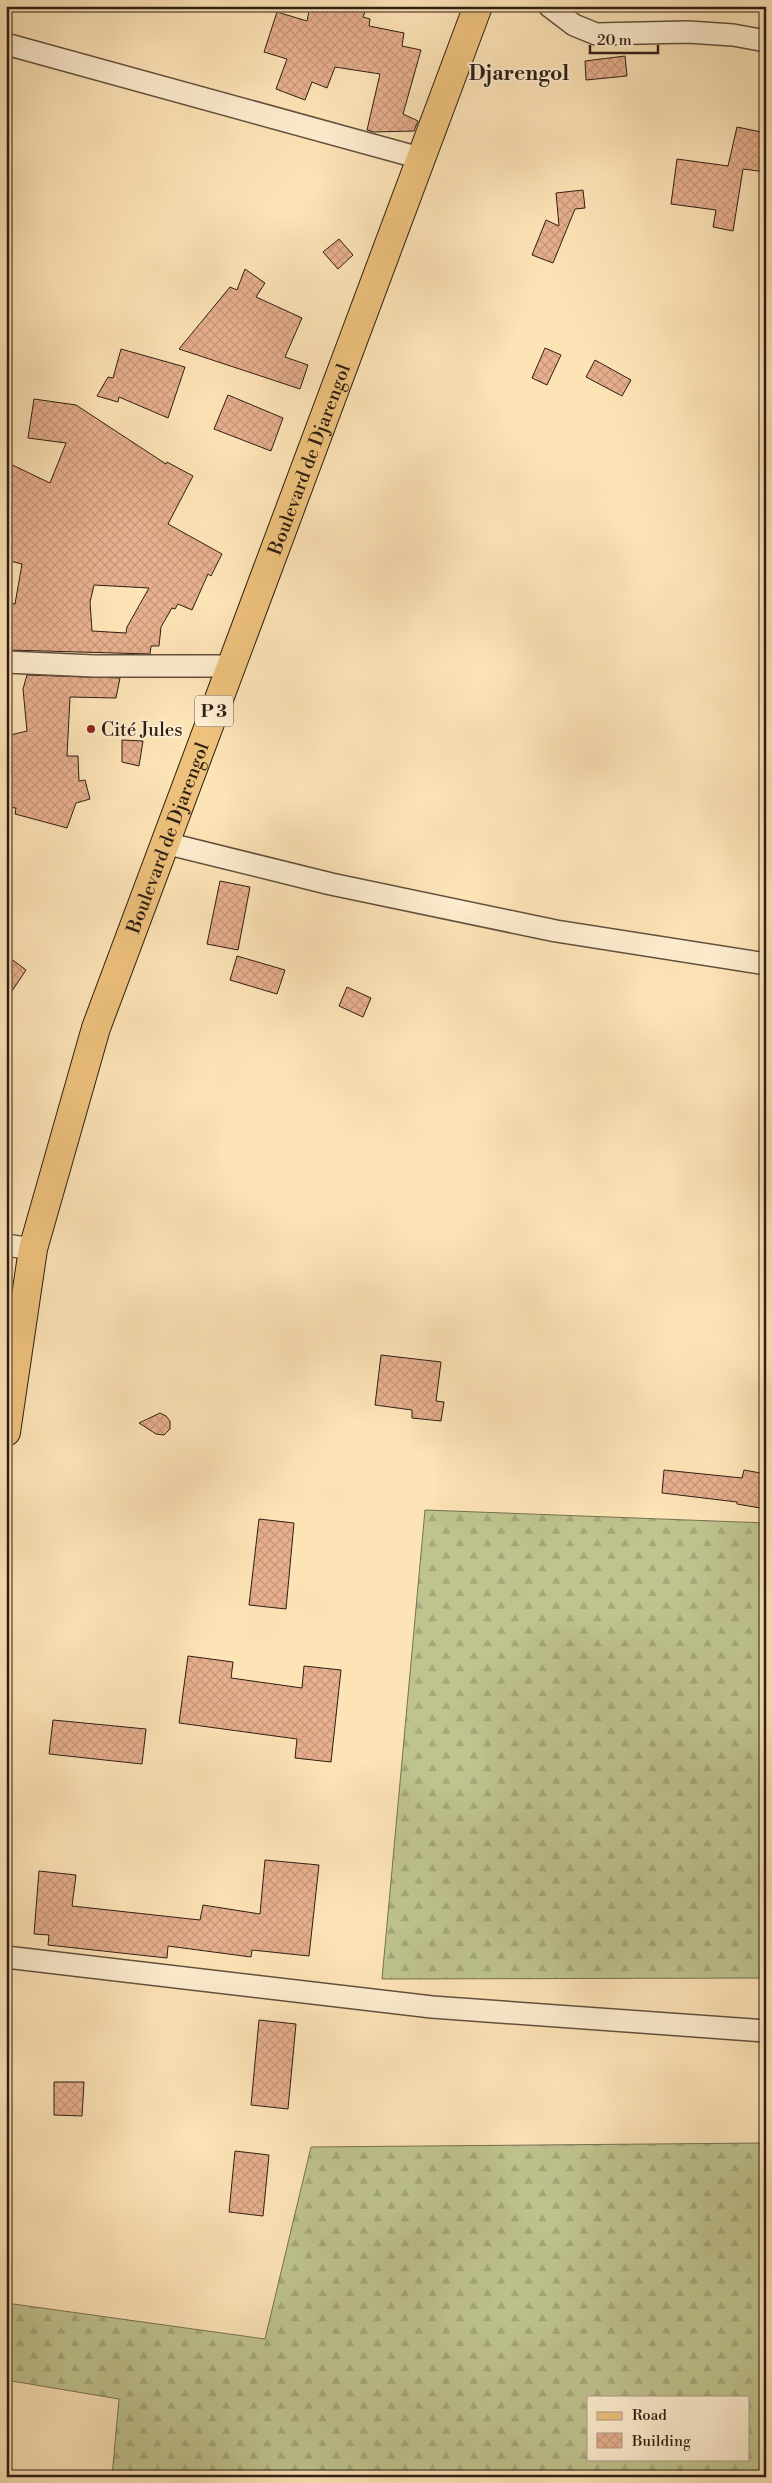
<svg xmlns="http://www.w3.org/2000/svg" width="772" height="2483" font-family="'Libre Bodoni',serif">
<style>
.forest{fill:url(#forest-firs);stroke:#767152;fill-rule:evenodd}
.building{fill:url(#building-cross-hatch);stroke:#2e1e14;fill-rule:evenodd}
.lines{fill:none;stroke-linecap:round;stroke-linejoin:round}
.minor-casing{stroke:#62503d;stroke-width:24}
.primary-casing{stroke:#2e1e14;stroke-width:30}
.minor{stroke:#feedd0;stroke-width:21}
.primary{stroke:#eec27c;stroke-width:28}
.poi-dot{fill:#8f2418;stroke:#feedd0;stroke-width:2}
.labels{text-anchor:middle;stroke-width:4;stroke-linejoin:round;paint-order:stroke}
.shield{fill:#feedd0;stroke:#6c5c4c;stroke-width:1}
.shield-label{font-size:18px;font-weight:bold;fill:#2e1e14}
.street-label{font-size:19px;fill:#2e1e14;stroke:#feedd0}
.poi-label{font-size:19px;fill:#2e1e14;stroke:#feedd0;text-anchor:start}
.quarter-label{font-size:21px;font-weight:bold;fill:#2e1e14;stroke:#feedd0}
</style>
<defs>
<pattern id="forest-firs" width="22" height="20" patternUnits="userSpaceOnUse" patternTransform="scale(1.25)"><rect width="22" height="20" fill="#bfc48f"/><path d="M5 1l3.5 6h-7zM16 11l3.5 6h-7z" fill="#a4a87a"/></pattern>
<pattern id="building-cross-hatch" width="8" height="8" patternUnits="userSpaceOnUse" patternTransform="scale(1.25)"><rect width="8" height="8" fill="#e8b08f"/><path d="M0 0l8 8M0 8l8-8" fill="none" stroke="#c7977a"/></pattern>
</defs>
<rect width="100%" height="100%" fill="#fde4b7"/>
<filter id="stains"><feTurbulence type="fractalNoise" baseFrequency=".004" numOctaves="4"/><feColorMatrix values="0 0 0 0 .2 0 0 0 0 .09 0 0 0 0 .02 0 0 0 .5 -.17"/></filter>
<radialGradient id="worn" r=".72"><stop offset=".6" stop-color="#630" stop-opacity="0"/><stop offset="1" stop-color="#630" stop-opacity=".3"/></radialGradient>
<g class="forest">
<path d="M 425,1510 L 766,1523 L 766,1978 L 382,1979 Z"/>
<path d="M 766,2143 L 766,2477 L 112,2477 L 119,2399 L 6,2380 L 6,2303 L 265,2339 L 311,2147 ZM 588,2397 L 748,2397 L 748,2459 L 588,2459 Z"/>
</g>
<g class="building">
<path d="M 310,6 L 367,6 L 363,17 L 370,19 L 369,26 L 404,33 L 402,46 L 421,50 L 403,114 L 418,121 L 414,131 L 374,132 L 367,130 L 380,74 L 335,67 L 327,88 L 312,82 L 305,100 L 276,89 L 287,59 L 264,52 L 277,12 L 307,21 Z"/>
<path d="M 625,56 L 627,76 L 586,80 L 585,61 Z"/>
<path d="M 737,127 L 766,133 L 766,172 L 743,169 L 733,231 L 713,227 L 716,210 L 671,204 L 677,159 L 728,166 Z"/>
<path d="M 583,190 L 585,208 L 575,209 L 553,263 L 532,255 L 546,220 L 559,226 L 556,193 Z"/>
<path d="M 339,239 L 353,255 L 338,269 L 323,252 Z"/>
<path d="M 245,269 L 265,283 L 256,297 L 302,318 L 285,357 L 308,365 L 300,389 L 179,349 L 230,287 L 237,290 Z"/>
<path d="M 545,348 L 561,355 L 547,385 L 532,378 Z"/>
<path d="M 121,349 L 185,367 L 168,418 L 119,397 L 118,402 L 97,396 L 108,377 L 113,378 Z"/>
<path d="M 595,360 L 631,380 L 622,396 L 586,377 Z"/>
<path d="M 228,395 L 283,418 L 271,451 L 214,429 Z"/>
<path d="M 34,399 L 76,405 L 166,464 L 167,462 L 193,476 L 168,524 L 222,554 L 211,576 L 208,574 L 192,610 L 178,604 L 175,609 L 172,608 L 161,627 L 159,646 L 151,646 L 150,654 L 9,650 L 6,634 L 6,602 L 15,604 L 22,564 L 6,560 L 6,462 L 50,483 L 66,443 L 28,438 ZM 94,585 L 149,588 L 127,627 L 126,633 L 92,631 L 90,602 Z"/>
<path d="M 27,675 L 120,678 L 116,698 L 70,697 L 67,756 L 78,756 L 79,781 L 85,780 L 90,799 L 76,803 L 67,828 L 15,814 L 16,808 L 6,807 L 6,736 L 27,731 L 23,689 Z"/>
<path d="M 122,740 L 143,741 L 139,766 L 122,762 Z"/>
<path d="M 220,881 L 250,887 L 238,950 L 207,944 Z"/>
<path d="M 6,955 L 26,970 L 6,1000 Z"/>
<path d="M 237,956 L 285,970 L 277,994 L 230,980 Z"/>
<path d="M 347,987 L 371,998 L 363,1017 L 339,1006 Z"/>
<path d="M 381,1355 L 441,1362 L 436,1401 L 444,1402 L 441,1421 L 412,1418 L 412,1410 L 375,1405 Z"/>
<path d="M 160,1413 L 166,1416 L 170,1421 L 170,1429 L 164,1435 L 156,1434 L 139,1423 Z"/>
<path d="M 664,1470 L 742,1478 L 744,1470 L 766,1474 L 766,1509 L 737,1504 L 737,1502 L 662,1493 Z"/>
<path d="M 259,1519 L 294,1523 L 286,1609 L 249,1605 Z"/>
<path d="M 188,1656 L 233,1662 L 231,1678 L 302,1688 L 304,1666 L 341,1670 L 331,1762 L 295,1758 L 297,1739 L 179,1723 Z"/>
<path d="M 53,1720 L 146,1729 L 142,1764 L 49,1754 Z"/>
<path d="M 265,1860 L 319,1865 L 309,1956 L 252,1950 L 251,1957 L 168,1946 L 167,1958 L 48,1945 L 49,1935 L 34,1934 L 39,1871 L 76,1875 L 72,1906 L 200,1920 L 203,1905 L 260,1914 Z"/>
<path d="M 259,2020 L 296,2024 L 288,2109 L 251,2105 Z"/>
<path d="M 54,2082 L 84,2082 L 82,2116 L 54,2115 Z"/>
<path d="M 235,2151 L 269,2155 L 263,2216 L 229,2212 Z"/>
</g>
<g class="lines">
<g class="minor-casing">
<g id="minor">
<path d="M 549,6 L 574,25 L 596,34 L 688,32 L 733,35 L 766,41"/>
<path d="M 6,44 L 420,158"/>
<path d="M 6,662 L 94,666 L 231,666"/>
<path d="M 165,843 L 331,884 L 556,931 L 766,964"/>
<path d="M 6,1245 L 33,1249"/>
<path d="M 6,1957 L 432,2007 L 766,2031"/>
</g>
</g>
<g class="primary-casing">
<g id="primary">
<path id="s1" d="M 6,1432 L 33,1249 L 96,1028 L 478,6"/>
</g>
</g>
<use href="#minor" class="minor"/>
<use href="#primary" class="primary"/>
</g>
<circle class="poi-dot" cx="91" cy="729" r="5"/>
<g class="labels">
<rect class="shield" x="195" y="695.5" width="38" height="31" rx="4"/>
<g class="shield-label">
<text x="214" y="717">P 3</text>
</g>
<g class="street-label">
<text dy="7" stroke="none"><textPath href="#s1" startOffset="1022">Boulevard de Djarengol</textPath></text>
<text dy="7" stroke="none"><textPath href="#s1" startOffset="618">Boulevard de Djarengol</textPath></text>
</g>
<g class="poi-label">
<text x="101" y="736">Cité Jules</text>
</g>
<g class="quarter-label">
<text x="519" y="80">Djarengol</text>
</g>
</g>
<rect width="772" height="2483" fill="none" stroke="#fde4b7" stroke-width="25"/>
<rect x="8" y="8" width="757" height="2468" fill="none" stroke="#2e1e14" stroke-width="2.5"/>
<rect x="12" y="12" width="747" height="2458" fill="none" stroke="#2e1e14"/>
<rect x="587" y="2396" width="162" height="65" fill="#feedd0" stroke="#ab9a85"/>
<rect x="597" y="2412" width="25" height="8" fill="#eec27c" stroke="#ab9a85"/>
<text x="632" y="2420" font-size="15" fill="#2e1e14">Road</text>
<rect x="597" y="2433" width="25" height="15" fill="url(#building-cross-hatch)" stroke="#ab9a85"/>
<text x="632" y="2446" font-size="15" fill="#2e1e14">Building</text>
<path d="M590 45v8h68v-8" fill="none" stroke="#2e1e14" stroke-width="2.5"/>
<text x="597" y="45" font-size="15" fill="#2e1e14" stroke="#feedd0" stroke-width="4" paint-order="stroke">20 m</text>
<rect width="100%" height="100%" filter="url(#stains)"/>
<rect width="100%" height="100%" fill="url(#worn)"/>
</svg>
